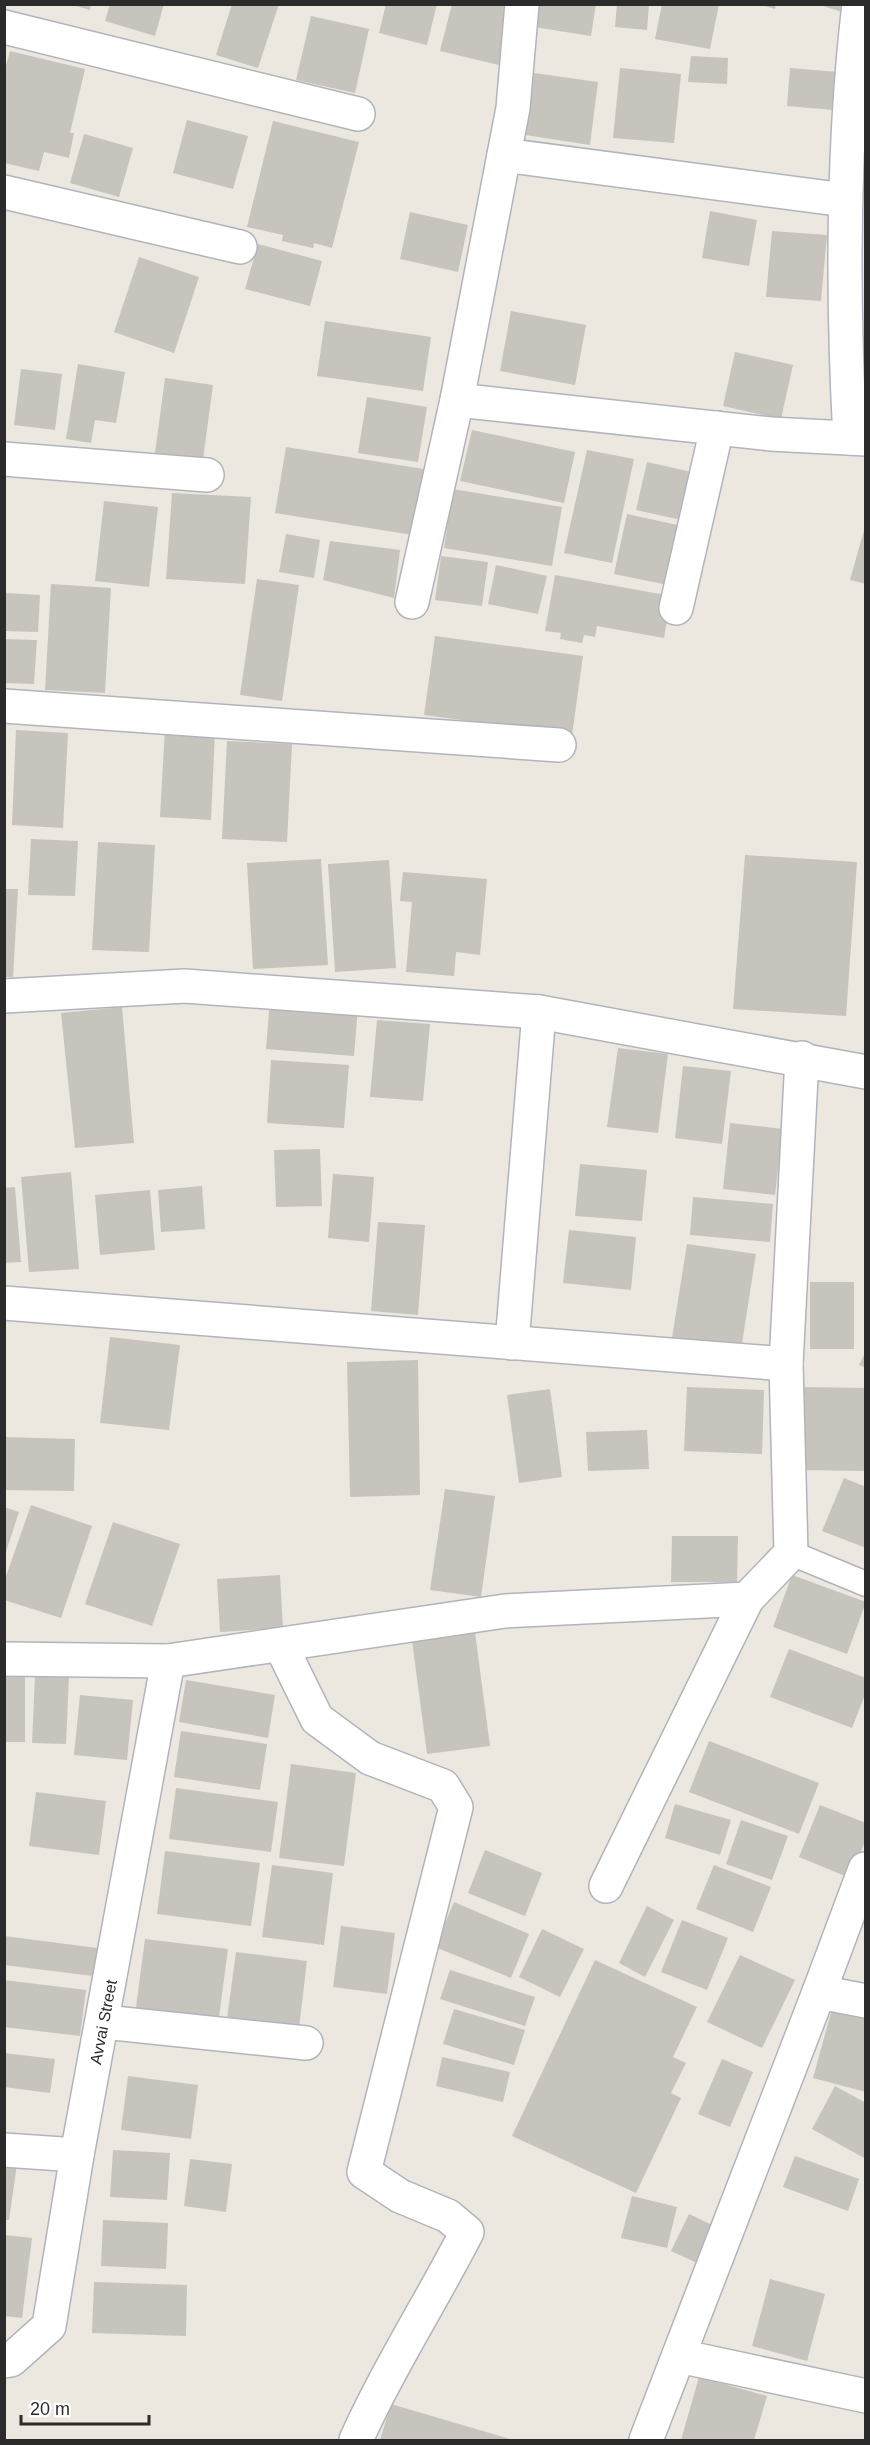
<svg xmlns="http://www.w3.org/2000/svg" width="870" height="2445" font-family="Arial,sans-serif">
<style>
.building{fill:#c7c4be}
.lines{fill:none;stroke-linecap:round;stroke-linejoin:round}
.lane-casing{stroke:#b2b4bd;stroke-width:27}
.street-casing{stroke:#b2b4bd;stroke-width:36}
.lane{stroke:#fff;stroke-width:24}
.street{stroke:#fff;stroke-width:33}
.labels{text-anchor:middle;stroke-width:4.5;stroke-linejoin:round;paint-order:stroke}
.street-label{font-size:16px;fill:#2b2b2b;stroke:#fff}
</style>
<rect width="100%" height="100%" fill="#ece7df"/>
<g class="building">
<path d="M 69,4 L 91,4 L 90,10 Z"/>
<path d="M 110,4 L 164,4 L 155,36 L 105,21 Z"/>
<path d="M 232,4 L 279,4 L 258,68 L 216,55 Z"/>
<path d="M 386,4 L 437,4 L 427,45 L 379,33 Z"/>
<path d="M 452,4 L 512,4 L 499,65 L 440,51 Z"/>
<path d="M 537,4 L 596,4 L 591,36 L 534,27 Z"/>
<path d="M 617,4 L 649,4 L 647,30 L 615,27 Z"/>
<path d="M 662,4 L 719,4 L 710,49 L 655,39 Z"/>
<path d="M 758,4 L 776,4 L 775,9 Z"/>
<path d="M 817,4 L 844,4 L 842,12 Z"/>
<path d="M 311,16 L 369,29 L 355,93 L 296,80 Z"/>
<path d="M 10,51 L 85,69 L 70,133 L 74,133 L 69,158 L 44,152 L 39,171 L 4,163 L 4,73 Z"/>
<path d="M 691,56 L 728,58 L 727,84 L 688,82 Z"/>
<path d="M 620,68 L 681,74 L 674,143 L 613,138 Z"/>
<path d="M 790,68 L 850,73 L 846,111 L 787,106 Z"/>
<path d="M 534,73 L 598,82 L 590,145 L 525,135 Z"/>
<path d="M 187,120 L 248,136 L 233,189 L 173,173 Z"/>
<path d="M 273,121 L 359,142 L 332,248 L 314,243 L 313,248 L 282,241 L 283,235 L 247,227 Z"/>
<path d="M 84,134 L 133,148 L 119,197 L 70,183 Z"/>
<path d="M 710,211 L 757,220 L 749,266 L 702,258 Z"/>
<path d="M 410,212 L 468,225 L 458,272 L 400,259 Z"/>
<path d="M 772,231 L 827,235 L 821,301 L 766,297 Z"/>
<path d="M 258,244 L 322,261 L 310,306 L 245,289 Z"/>
<path d="M 139,257 L 199,277 L 174,353 L 114,332 Z"/>
<path d="M 511,311 L 586,325 L 575,385 L 500,371 Z"/>
<path d="M 325,321 L 431,337 L 423,391 L 317,376 Z"/>
<path d="M 735,352 L 793,365 L 781,419 L 723,406 Z"/>
<path d="M 78,364 L 125,372 L 116,423 L 95,420 L 91,443 L 66,439 Z"/>
<path d="M 21,369 L 62,374 L 55,430 L 14,425 Z"/>
<path d="M 165,378 L 213,385 L 203,459 L 155,453 Z"/>
<path d="M 367,397 L 427,407 L 418,462 L 358,453 Z"/>
<path d="M 472,430 L 575,452 L 564,503 L 460,481 Z"/>
<path d="M 286,447 L 430,470 L 419,536 L 275,513 Z"/>
<path d="M 587,450 L 634,459 L 612,563 L 564,553 Z"/>
<path d="M 647,462 L 696,473 L 686,521 L 636,510 Z"/>
<path d="M 453,489 L 562,507 L 552,566 L 444,548 Z"/>
<path d="M 172,493 L 251,497 L 245,584 L 166,579 Z"/>
<path d="M 104,501 L 158,507 L 149,587 L 95,581 Z"/>
<path d="M 627,514 L 682,526 L 668,585 L 614,574 Z"/>
<path d="M 866,523 L 866,584 L 850,580 Z"/>
<path d="M 286,534 L 320,540 L 314,578 L 279,572 Z"/>
<path d="M 330,541 L 400,550 L 394,598 L 323,580 Z"/>
<path d="M 441,556 L 488,562 L 482,606 L 435,600 Z"/>
<path d="M 496,565 L 547,576 L 538,614 L 488,604 Z"/>
<path d="M 555,575 L 671,596 L 664,638 L 597,626 L 595,637 L 584,635 L 582,643 L 560,639 L 561,633 L 545,631 Z"/>
<path d="M 257,579 L 299,585 L 282,701 L 240,695 Z"/>
<path d="M 51,584 L 111,588 L 105,693 L 45,690 Z"/>
<path d="M 4,593 L 40,595 L 38,632 L 4,631 Z"/>
<path d="M 435,636 L 583,656 L 572,735 L 424,715 Z"/>
<path d="M 4,639 L 37,640 L 34,684 L 4,683 Z"/>
<path d="M 165,728 L 215,731 L 211,820 L 160,817 Z"/>
<path d="M 16,730 L 68,733 L 63,828 L 12,825 Z"/>
<path d="M 227,741 L 292,744 L 287,842 L 222,839 Z"/>
<path d="M 31,839 L 78,841 L 75,896 L 28,895 Z"/>
<path d="M 98,842 L 155,845 L 149,952 L 92,950 Z"/>
<path d="M 745,855 L 857,862 L 846,1016 L 733,1009 Z"/>
<path d="M 321,859 L 328,965 L 253,969 L 247,863 Z"/>
<path d="M 389,860 L 396,968 L 335,972 L 328,864 Z"/>
<path d="M 403,872 L 487,879 L 480,955 L 456,952 L 454,976 L 406,972 L 412,902 L 400,901 Z"/>
<path d="M 4,889 L 18,889 L 13,977 L 4,977 Z"/>
<path d="M 270,1000 L 358,1007 L 354,1056 L 266,1049 Z"/>
<path d="M 122,1007 L 134,1143 L 75,1148 L 61,1013 Z"/>
<path d="M 377,1020 L 430,1024 L 423,1101 L 370,1097 Z"/>
<path d="M 618,1048 L 668,1054 L 658,1133 L 607,1127 Z"/>
<path d="M 271,1060 L 349,1065 L 344,1128 L 267,1123 Z"/>
<path d="M 683,1066 L 731,1071 L 722,1144 L 675,1138 Z"/>
<path d="M 730,1123 L 783,1129 L 775,1195 L 723,1189 Z"/>
<path d="M 320,1149 L 322,1206 L 276,1207 L 274,1150 Z"/>
<path d="M 580,1164 L 647,1170 L 642,1221 L 575,1216 Z"/>
<path d="M 71,1172 L 79,1269 L 29,1272 L 21,1177 Z"/>
<path d="M 333,1174 L 374,1177 L 369,1242 L 328,1238 Z"/>
<path d="M 202,1186 L 205,1229 L 161,1232 L 158,1190 Z"/>
<path d="M 15,1187 L 21,1262 L 4,1263 L 4,1188 Z"/>
<path d="M 150,1190 L 155,1250 L 100,1255 L 95,1195 Z"/>
<path d="M 693,1197 L 773,1204 L 770,1242 L 690,1235 Z"/>
<path d="M 378,1222 L 425,1225 L 418,1315 L 371,1311 Z"/>
<path d="M 569,1230 L 636,1237 L 631,1290 L 563,1283 Z"/>
<path d="M 687,1244 L 756,1254 L 740,1356 L 671,1344 Z"/>
<rect x="810" y="1282" width="44" height="67"/>
<path d="M 110,1337 L 180,1345 L 169,1430 L 100,1423 Z"/>
<path d="M 866,1351 L 866,1368 L 859,1365 Z"/>
<path d="M 418,1360 L 420,1495 L 350,1497 L 347,1362 Z"/>
<path d="M 687,1387 L 764,1390 L 762,1454 L 684,1451 Z"/>
<path d="M 802,1387 L 866,1388 L 866,1471 L 800,1470 Z"/>
<path d="M 550,1389 L 562,1477 L 519,1483 L 507,1395 Z"/>
<path d="M 647,1430 L 649,1469 L 588,1471 L 586,1432 Z"/>
<path d="M 4,1437 L 75,1439 L 74,1491 L 4,1490 Z"/>
<path d="M 844,1478 L 866,1487 L 866,1548 L 822,1531 Z"/>
<path d="M 445,1489 L 495,1496 L 481,1597 L 430,1590 Z"/>
<path d="M 31,1505 L 92,1526 L 61,1618 L 4,1600 L 4,1582 Z"/>
<path d="M 4,1507 L 19,1512 L 5,1555 L 4,1555 Z"/>
<path d="M 113,1522 L 180,1544 L 152,1626 L 85,1604 Z"/>
<path d="M 672,1536 L 738,1536 L 737,1582 L 671,1582 Z"/>
<path d="M 280,1575 L 283,1628 L 220,1632 L 217,1579 Z"/>
<path d="M 792,1575 L 866,1602 L 847,1654 L 773,1627 Z"/>
<path d="M 474,1625 L 490,1746 L 427,1754 L 411,1633 Z"/>
<path d="M 789,1649 L 866,1678 L 866,1692 L 852,1728 L 770,1697 Z"/>
<rect x="4" y="1673" width="21" height="69"/>
<path d="M 35,1675 L 69,1676 L 66,1744 L 32,1743 Z"/>
<path d="M 186,1680 L 275,1695 L 268,1738 L 179,1722 Z"/>
<path d="M 80,1695 L 133,1700 L 127,1760 L 74,1755 Z"/>
<path d="M 181,1731 L 267,1744 L 260,1790 L 174,1777 Z"/>
<path d="M 709,1741 L 819,1783 L 799,1834 L 689,1792 Z"/>
<path d="M 291,1764 L 356,1773 L 344,1866 L 279,1858 Z"/>
<path d="M 176,1788 L 278,1802 L 271,1852 L 169,1839 Z"/>
<path d="M 36,1792 L 106,1801 L 99,1855 L 29,1846 Z"/>
<path d="M 675,1804 L 731,1820 L 720,1855 L 665,1838 Z"/>
<path d="M 820,1805 L 866,1823 L 866,1839 L 850,1878 L 799,1857 Z"/>
<path d="M 741,1820 L 788,1836 L 772,1880 L 726,1864 Z"/>
<path d="M 485,1850 L 542,1873 L 525,1916 L 468,1893 Z"/>
<path d="M 165,1851 L 260,1863 L 251,1926 L 157,1914 Z"/>
<path d="M 272,1865 L 333,1873 L 324,1945 L 262,1937 Z"/>
<path d="M 714,1865 L 771,1887 L 753,1932 L 696,1909 Z"/>
<path d="M 454,1902 L 529,1934 L 511,1978 L 435,1947 Z"/>
<path d="M 647,1906 L 674,1920 L 645,1977 L 619,1963 Z"/>
<path d="M 682,1920 L 728,1938 L 707,1990 L 661,1972 Z"/>
<path d="M 341,1926 L 395,1933 L 387,1994 L 333,1987 Z"/>
<path d="M 542,1929 L 584,1949 L 560,1997 L 519,1977 Z"/>
<path d="M 4,1936 L 105,1949 L 101,1977 L 4,1965 Z"/>
<path d="M 145,1939 L 228,1949 L 218,2025 L 135,2015 Z"/>
<path d="M 236,1952 L 307,1961 L 299,2028 L 227,2019 Z"/>
<path d="M 740,1955 L 795,1980 L 762,2048 L 707,2022 Z"/>
<path d="M 595,1960 L 697,2007 L 673,2057 L 686,2063 L 671,2093 L 681,2098 L 636,2193 L 512,2136 Z"/>
<path d="M 450,1970 L 535,1997 L 525,2026 L 440,1999 Z"/>
<path d="M 4,1980 L 86,1990 L 80,2036 L 4,2027 Z"/>
<path d="M 454,2009 L 525,2030 L 514,2065 L 443,2044 Z"/>
<path d="M 832,2009 L 866,2019 L 866,2092 L 813,2078 Z"/>
<path d="M 4,2053 L 55,2059 L 50,2093 L 4,2087 Z"/>
<path d="M 442,2057 L 510,2072 L 503,2102 L 436,2086 Z"/>
<path d="M 722,2059 L 753,2072 L 730,2127 L 698,2114 Z"/>
<path d="M 128,2076 L 198,2085 L 191,2139 L 121,2130 Z"/>
<path d="M 835,2086 L 866,2103 L 864,2158 L 812,2129 Z"/>
<path d="M 113,2150 L 170,2153 L 167,2200 L 110,2197 Z"/>
<path d="M 795,2156 L 859,2179 L 848,2211 L 783,2187 Z"/>
<path d="M 190,2159 L 232,2164 L 226,2212 L 184,2206 Z"/>
<path d="M 4,2162 L 17,2164 L 9,2220 L 4,2220 Z"/>
<path d="M 632,2196 L 677,2207 L 667,2248 L 621,2238 Z"/>
<path d="M 689,2214 L 714,2226 L 697,2263 L 671,2251 Z"/>
<path d="M 103,2220 L 168,2223 L 166,2269 L 101,2266 Z"/>
<path d="M 4,2235 L 32,2238 L 22,2318 L 4,2316 Z"/>
<path d="M 770,2279 L 825,2294 L 807,2361 L 752,2346 Z"/>
<path d="M 94,2282 L 187,2285 L 186,2336 L 92,2333 Z"/>
<path d="M 699,2377 L 767,2396 L 754,2440 L 681,2440 Z"/>
<path d="M 391,2404 L 513,2440 L 380,2440 Z"/>
</g>
<g class="lines">
<g class="lane-casing">
<path id="lane" d="M 791,1553 L 866,1584"/>
</g>
<g class="street-casing">
<g id="street">
<path d="M 4,27 L 358,114"/>
<path d="M 504,155 L 845,200"/>
<path d="M 4,192 L 240,247"/>
<path d="M 457,400 L 771,434 L 866,439"/>
<path d="M 850,438 C 842,293 842,149 859,4"/>
<path d="M 4,459 L 207,475"/>
<path d="M 412,602 L 457,400 L 513,108 L 522,4"/>
<path d="M 676,608 L 717,428"/>
<path d="M 4,706 L 559,745"/>
<path d="M 4,996 L 185,986 L 539,1012 L 866,1072"/>
<path d="M 4,1303 L 786,1364"/>
<path d="M 512,1343 L 539,1012"/>
<path d="M 281,1646 L 317,1719 L 370,1758 L 443,1786 L 456,1807 L 364,2172 L 400,2196 L 448,2216 L 467,2232 C 431,2302 388,2369 356,2440"/>
<path d="M 4,1659 L 168,1661 L 505,1611 L 747,1599 L 791,1553 L 786,1364 L 802,1058"/>
<path d="M 606,1886 L 747,1599"/>
<path d="M 819,1992 L 865,1869"/>
<path d="M 104,2022 L 306,2043"/>
<path d="M 4,2150 L 77,2155"/>
<path d="M 679,2356 L 866,2396"/>
<path d="M 4,2361 L 11,2360 L 49,2326 L 77,2155 L 168,1661"/>
<path d="M 646,2440 L 819,1992 L 866,2001"/>
</g>
</g>
<use href="#lane" class="lane"/>
<use href="#street" class="street"/>
</g>
<g class="labels">
<g class="street-label">
<text transform="translate(103 2022) rotate(-79)" y="6">Avvai Street</text>
</g>
</g>
<rect width="870" height="2445" fill="none" stroke="#2b2b2b" stroke-width="12"/>
<path d="M21 2415v9h128v-9" fill="none" stroke="#2b2b2b" stroke-width="3"/>
<text x="30" y="2415" font-size="18" fill="#2b2b2b" stroke="#ffffff" stroke-width="4.5" paint-order="stroke">20 m</text>
</svg>
